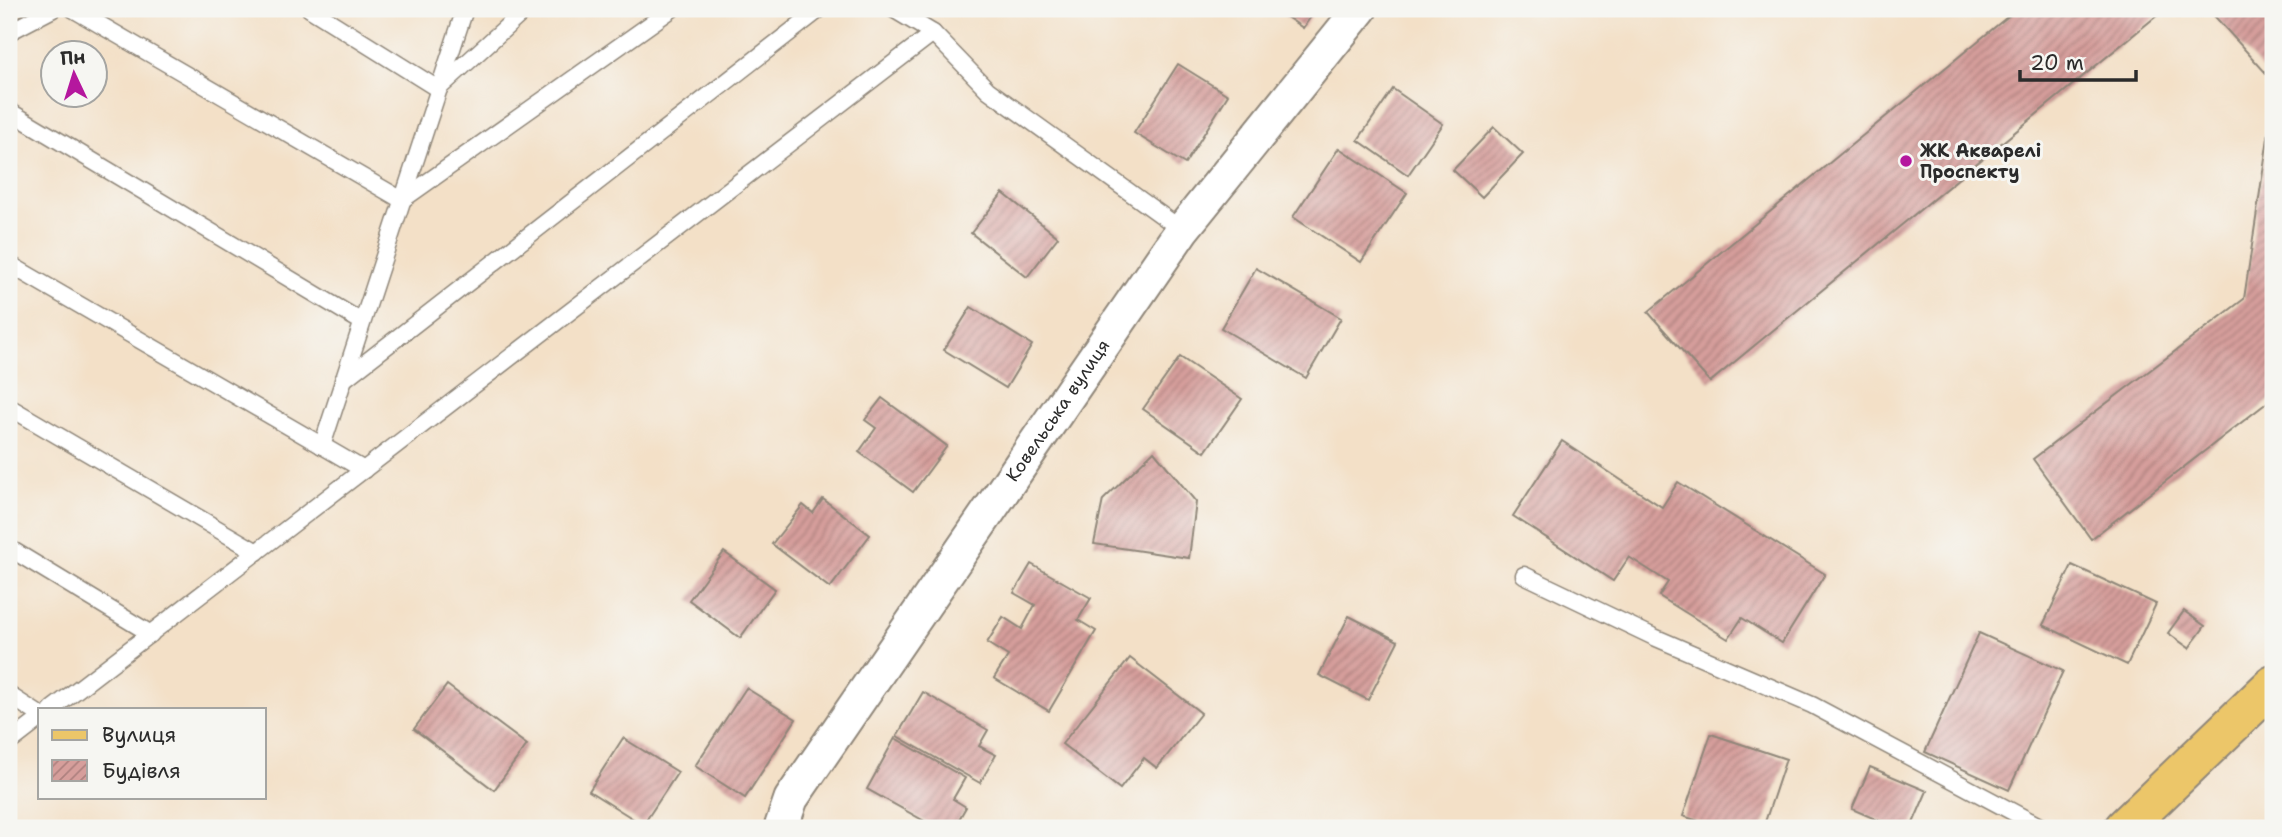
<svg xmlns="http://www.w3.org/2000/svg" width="2282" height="837" font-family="'Shantell Sans',sans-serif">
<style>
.building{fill:url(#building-hatch)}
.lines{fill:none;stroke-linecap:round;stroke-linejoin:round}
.service-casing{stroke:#8f8679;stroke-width:19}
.minor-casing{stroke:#8f8679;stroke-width:37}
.primary-casing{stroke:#8f8679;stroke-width:42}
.service{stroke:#fff;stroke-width:16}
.minor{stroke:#fff;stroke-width:33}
.primary{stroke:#ecc669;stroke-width:38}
.poi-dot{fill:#b5179e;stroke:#f6f6f2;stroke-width:2.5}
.labels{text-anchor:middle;stroke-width:6;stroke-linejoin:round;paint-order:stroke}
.poi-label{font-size:18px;font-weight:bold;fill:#2b2b2b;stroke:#f6f6f2;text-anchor:start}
.street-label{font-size:18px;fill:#2b2b2b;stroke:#f6f6f2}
</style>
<defs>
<pattern id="building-hatch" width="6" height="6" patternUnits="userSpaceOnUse" patternTransform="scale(1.75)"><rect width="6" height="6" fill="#d69e9b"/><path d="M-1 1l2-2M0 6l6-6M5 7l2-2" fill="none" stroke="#ae817f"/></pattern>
</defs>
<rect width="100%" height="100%" fill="#f6f6f2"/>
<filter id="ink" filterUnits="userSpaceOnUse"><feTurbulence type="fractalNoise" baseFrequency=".0143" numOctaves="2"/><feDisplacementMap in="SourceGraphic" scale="14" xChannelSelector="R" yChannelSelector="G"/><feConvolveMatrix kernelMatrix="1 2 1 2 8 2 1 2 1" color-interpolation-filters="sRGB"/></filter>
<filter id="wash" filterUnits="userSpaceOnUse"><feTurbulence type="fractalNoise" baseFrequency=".00686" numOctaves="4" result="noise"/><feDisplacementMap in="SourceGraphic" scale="28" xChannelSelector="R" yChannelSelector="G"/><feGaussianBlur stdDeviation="1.57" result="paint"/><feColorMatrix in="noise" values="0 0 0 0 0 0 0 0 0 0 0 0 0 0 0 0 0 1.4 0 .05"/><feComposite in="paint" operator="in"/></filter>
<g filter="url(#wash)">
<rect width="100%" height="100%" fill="#f3e0c7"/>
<g id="blocks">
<g class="building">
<path d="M 1275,9 L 1316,9 L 1303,28 Z"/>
<path d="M 2017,9 L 2165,9 L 1710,382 L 1648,312 Z"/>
<path d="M 2208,9 L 2273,9 L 2273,81 Z"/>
<path d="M 1178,64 L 1228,95 L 1185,164 L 1134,133 Z"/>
<path d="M 1393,89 L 1443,124 L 1408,175 L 1358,140 Z"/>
<path d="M 2272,111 L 2273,398 L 2091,539 L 2033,459 L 2244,299 Z"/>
<path d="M 1494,127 L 1523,154 L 1482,197 L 1453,170 Z"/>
<path d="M 1339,148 L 1407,193 L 1361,262 L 1293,217 Z"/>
<path d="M 1003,193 L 1058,237 L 1027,277 L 971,233 Z"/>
<path d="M 1256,268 L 1341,318 L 1306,378 L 1221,328 Z"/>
<path d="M 971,307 L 1032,345 L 1006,388 L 944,350 Z"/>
<path d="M 1180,357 L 1242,399 L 1205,452 L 1143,409 Z"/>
<path d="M 882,398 L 947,446 L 913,492 L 859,452 L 876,428 L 865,420 Z"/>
<path d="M 1562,441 L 1662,507 L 1678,482 L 1825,574 L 1782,643 L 1742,618 L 1728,639 L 1659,596 L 1668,582 L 1629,557 L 1613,581 L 1513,516 Z"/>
<path d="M 1154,451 L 1196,502 L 1189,558 L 1094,544 L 1103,500 Z"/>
<path d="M 823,499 L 870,535 L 830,588 L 772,544 L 803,505 L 813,513 Z"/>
<path d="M 724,552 L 775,589 L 740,638 L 689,600 Z"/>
<path d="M 1031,564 L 1091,598 L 1078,620 L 1096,631 L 1049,711 L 994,678 L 1008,656 L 987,643 L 1003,617 L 1022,629 L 1035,605 L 1014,593 Z"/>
<path d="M 2072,565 L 2156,604 L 2127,665 L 2043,625 Z"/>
<path d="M 2184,611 L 2205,626 L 2189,648 L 2168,633 Z"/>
<path d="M 1349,616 L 1398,641 L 1368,700 L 1319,675 Z"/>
<path d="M 1979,633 L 2063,671 L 2009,790 L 1925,752 Z"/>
<path d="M 1130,658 L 1201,713 L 1157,768 L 1144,758 L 1120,789 L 1062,744 Z"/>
<path d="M 447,685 L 527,745 L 494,790 L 414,729 Z"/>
<path d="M 746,688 L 796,719 L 745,798 L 695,766 Z"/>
<path d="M 923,692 L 988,730 L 979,746 L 996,755 L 980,783 L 897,736 Z"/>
<path d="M 1711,734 L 1786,759 L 1763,828 L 1720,828 L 1683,816 Z"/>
<path d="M 623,738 L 678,772 L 643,825 L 589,791 Z"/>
<path d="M 895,738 L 965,778 L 953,799 L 966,807 L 954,828 L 937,828 L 867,789 Z"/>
<path d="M 1870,767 L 1927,791 L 1911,828 L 1896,828 L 1852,809 Z"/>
</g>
</g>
</g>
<g filter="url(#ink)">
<use href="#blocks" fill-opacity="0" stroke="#8f8679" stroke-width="2"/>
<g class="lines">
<g class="service-casing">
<g id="service">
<path d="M 73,9 L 402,200 L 672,9"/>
<path d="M 310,9 L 438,89 L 526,9"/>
<path d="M 9,32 L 53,9"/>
<path d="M 933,33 L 988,90 L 1182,230"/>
<path d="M 9,111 L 362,322"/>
<path d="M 9,264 L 364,470"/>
<path d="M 343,380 L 820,9"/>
<path d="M 9,407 L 257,552"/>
<path d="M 322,446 L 465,9"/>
<path d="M 9,548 L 151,634"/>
<path d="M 1524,575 L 1654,637 L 1812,705 L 2043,828"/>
<path d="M 9,695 L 40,715"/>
<path d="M 52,709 L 933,33 L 893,9"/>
<path d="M 9,743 L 40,719"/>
</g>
</g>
<g class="minor-casing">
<g id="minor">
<path id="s1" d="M 781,828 L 791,799 L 1182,230 L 1360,9"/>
</g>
</g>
<g class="primary-casing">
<path id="primary" d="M 2124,828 L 2273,685"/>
</g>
<use href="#service" class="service"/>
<use href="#minor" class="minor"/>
<use href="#primary" class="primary"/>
</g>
</g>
<circle class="poi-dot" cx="1906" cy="161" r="7"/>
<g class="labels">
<g class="poi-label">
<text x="1920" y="157">ЖК Акварелі<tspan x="1920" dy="21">Проспекту</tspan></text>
</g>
<g class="street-label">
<text dy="6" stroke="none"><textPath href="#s1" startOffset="502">Ковельська вулиця</textPath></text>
</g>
</g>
<rect width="2282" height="837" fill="none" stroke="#f6f6f2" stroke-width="35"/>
<rect x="38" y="708" width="228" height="91" fill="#f6f6f2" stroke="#a5a5a2" stroke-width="2"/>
<rect x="52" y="730" width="35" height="10" fill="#ecc669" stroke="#a5a5a2" stroke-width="2"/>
<text x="102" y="742" font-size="21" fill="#2b2b2b">Вулиця</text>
<rect x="52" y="760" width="35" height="21" fill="url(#building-hatch)" stroke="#a5a5a2" stroke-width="2"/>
<text x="102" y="778" font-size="21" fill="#2b2b2b">Будівля</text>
<g transform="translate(74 74) rotate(356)"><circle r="33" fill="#f6f6f2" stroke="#a5a5a2" stroke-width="2"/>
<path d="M0-5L12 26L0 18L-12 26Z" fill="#b5179e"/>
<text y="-10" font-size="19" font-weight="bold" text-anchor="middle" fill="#2b2b2b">Пн</text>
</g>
<path d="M2020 70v10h116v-10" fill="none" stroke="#2b2b2b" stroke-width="3.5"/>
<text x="2030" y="70" font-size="21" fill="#2b2b2b" stroke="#f6f6f2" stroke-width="5" paint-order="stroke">20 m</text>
</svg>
